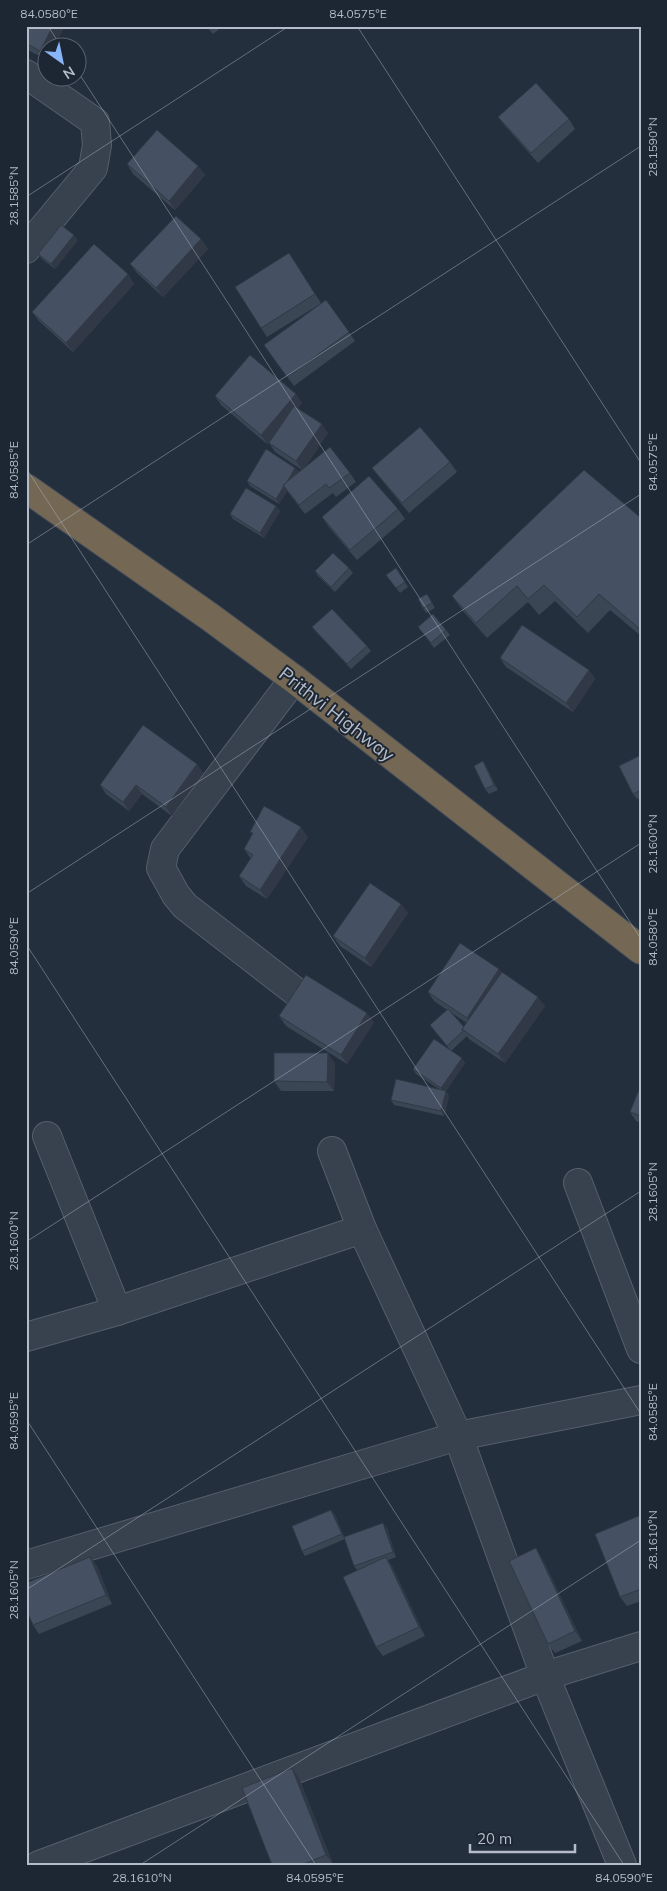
<svg xmlns="http://www.w3.org/2000/svg" width="667" height="1891" font-family="Mulish,sans-serif">
<style>
.lines{fill:none;stroke-linecap:round;stroke-linejoin:round}
.street-casing{stroke:#565f6c;stroke-width:30}
.highway-casing{stroke:#434c59;stroke-width:30}
.street{stroke:#38414e;stroke-width:28}
.highway{stroke:#746855;stroke-width:28}
.wall{fill:#3b4654;fill-rule:evenodd}
.shaded-wall{fill:#303945}
.building{fill:#455162;stroke:#303945}
.ticks{fill:none;stroke:#b4bcc9;stroke-width:1;stroke-opacity:0.45}
.labels{text-anchor:middle;stroke-width:4;stroke-linejoin:round;paint-order:stroke}
.street-label{font-size:19px;fill:#b4bcc9;stroke:#1d2633}
.neatline{fill:none;stroke:#b4bcc9;stroke-width:2}
.ticks-label{font-size:12px;text-anchor:middle;fill:#b4bcc9}
</style>
<rect width="100%" height="100%" fill="#242f3e"/>
<g class="lines">
<g class="street-casing">
<g id="street">
<path d="M 26,74 L 95,122 L 97,145 L 93,168 L 26,249"/>
<path d="M 294,679 L 165,849 L 161,868 L 176,895 L 185,906 L 296,992"/>
<path d="M 47,1136 L 117,1311"/>
<path d="M 332,1151 L 362,1229 L 458,1436 L 545,1676 L 622,1865"/>
<path d="M 578,1183 L 641,1349"/>
<path d="M 26,1337 L 117,1311 L 362,1229"/>
<path d="M 26,1565 L 458,1436 L 641,1400"/>
<path d="M 39,1865 L 545,1676 L 641,1646"/>
</g>
</g>
<g class="highway-casing">
<path id="highway" d="M 26,488 L 210,617 L 294,679 L 641,950"/>
</g>
<use href="#street" class="street"/>
<use href="#highway" class="highway"/>
</g>
<g class="wall">
<path d="M 26,26 L 65,26 L 53,48 L 48,48 L 48,59 L 47,60 L 26,49 Z"/>
<path d="M 206,26 L 223,26 L 213,34 Z"/>
<path d="M 498,117 L 569,119 L 575,129 L 538,163 L 505,126 Z"/>
<path d="M 127,164 L 198,166 L 205,175 L 175,210 L 133,174 Z"/>
<path d="M 201,239 L 208,249 L 163,297 L 137,273 L 130,264 Z"/>
<path d="M 78,240 L 55,269 L 42,259 L 38,254 Z"/>
<path d="M 289,253 L 321,303 L 326,300 L 355,341 L 294,386 L 264,345 L 320,304 L 267,337 L 261,328 Z"/>
<path d="M 128,274 L 134,284 L 73,352 L 39,321 L 32,312 Z"/>
<path d="M 215,396 L 302,403 L 298,408 L 328,433 L 305,467 L 350,473 L 356,482 L 336,497 L 333,493 L 305,514 L 287,491 L 279,504 L 250,486 L 247,481 L 295,468 L 299,472 L 302,470 L 275,452 L 269,443 L 270,441 L 267,444 L 221,405 Z"/>
<path d="M 450,462 L 457,472 L 409,513 L 379,477 L 372,468 Z"/>
<path d="M 276,506 L 280,511 L 264,538 L 233,519 L 230,514 Z"/>
<path d="M 398,509 L 405,519 L 357,560 L 328,526 L 322,517 Z"/>
<path d="M 641,518 L 641,636 L 610,610 L 588,633 L 555,601 L 539,615 L 528,602 L 487,638 L 463,611 L 452,596 Z"/>
<path d="M 349,568 L 353,573 L 335,592 L 318,576 L 315,571 Z"/>
<path d="M 396,568 L 408,587 L 400,593 L 386,575 Z"/>
<path d="M 430,599 L 435,608 L 426,613 L 423,608 Z"/>
<path d="M 312,627 L 367,646 L 371,651 L 351,669 L 316,632 Z"/>
<path d="M 418,627 L 446,630 L 450,635 L 434,648 Z"/>
<path d="M 500,658 L 589,670 L 595,679 L 573,712 L 506,667 Z"/>
<path d="M 639,756 L 641,759 L 641,797 L 637,799 L 633,794 Z"/>
<path d="M 197,764 L 203,773 L 172,816 L 142,794 L 129,811 L 106,794 L 100,785 Z"/>
<path d="M 486,766 L 498,790 L 489,794 L 485,789 Z"/>
<path d="M 250,832 L 308,837 L 267,899 L 246,886 L 239,876 L 251,859 L 244,849 L 252,834 Z"/>
<path d="M 401,904 L 408,913 L 371,967 L 340,946 L 333,936 Z"/>
<path d="M 499,969 L 502,973 L 545,1006 L 505,1063 L 469,1039 L 467,1036 L 451,1051 L 430,1025 L 447,1010 L 434,1001 L 428,992 ZM 450,1012 L 467,1023 L 464,1027 Z"/>
<path d="M 279,1016 L 374,1022 L 347,1064 L 286,1026 Z"/>
<path d="M 335,1063 L 334,1091 L 281,1091 L 274,1081 Z"/>
<path d="M 465,1063 L 446,1091 L 449,1096 L 444,1116 L 394,1105 L 391,1100 L 439,1089 L 416,1074 L 413,1069 Z"/>
<path d="M 641,1085 L 641,1123 L 636,1121 L 630,1112 Z"/>
<path d="M 331,1510 L 335,1515 L 344,1537 L 387,1528 L 396,1557 L 388,1560 L 392,1566 L 425,1636 L 383,1656 L 376,1647 L 357,1570 L 354,1566 L 345,1539 L 305,1556 L 302,1551 Z"/>
<path d="M 641,1515 L 641,1601 L 627,1606 L 620,1597 Z"/>
<path d="M 90,1557 L 97,1566 L 112,1604 L 39,1634 L 33,1625 Z"/>
<path d="M 542,1558 L 582,1641 L 555,1653 L 548,1644 Z"/>
<path d="M 292,1768 L 299,1778 L 333,1864 L 272,1865 Z"/>
</g>
<g class="shaded-wall">
<path d="M 53,26 L 65,26 L 53,48 L 48,48 L 48,59 L 47,60 L 40,51 Z"/>
<path d="M 198,166 L 205,175 L 175,210 L 169,201 Z"/>
<path d="M 74,235 L 78,240 L 55,269 L 51,264 Z"/>
<path d="M 201,239 L 208,249 L 163,297 L 156,288 Z"/>
<path d="M 289,253 L 296,263 L 321,303 L 315,294 Z"/>
<path d="M 128,274 L 134,284 L 73,352 L 66,343 Z"/>
<path d="M 296,394 L 302,403 L 267,444 L 261,435 Z"/>
<path d="M 322,424 L 328,433 L 303,471 L 296,461 Z"/>
<path d="M 295,468 L 299,473 L 284,486 Z"/>
<path d="M 284,486 L 287,491 L 279,504 L 276,499 Z"/>
<path d="M 276,506 L 280,511 L 264,538 L 260,533 Z"/>
<path d="M 589,670 L 595,679 L 573,712 L 566,703 Z"/>
<path d="M 483,761 L 486,766 L 498,790 L 494,785 Z"/>
<path d="M 197,764 L 203,773 L 172,816 L 166,807 Z"/>
<path d="M 136,785 L 142,794 L 129,811 L 123,802 Z"/>
<path d="M 301,827 L 308,837 L 267,899 L 260,890 Z"/>
<path d="M 401,904 L 408,913 L 371,967 L 365,958 Z"/>
<path d="M 499,969 L 506,978 L 474,1027 L 467,1018 Z"/>
<path d="M 538,997 L 545,1006 L 505,1063 L 498,1054 Z"/>
<path d="M 367,1013 L 374,1022 L 347,1064 L 341,1055 Z"/>
<path d="M 328,1053 L 335,1063 L 334,1091 L 327,1082 Z"/>
<path d="M 462,1058 L 465,1063 L 444,1093 L 441,1088 Z"/>
<path d="M 446,1091 L 449,1096 L 444,1116 L 441,1111 Z"/>
<path d="M 331,1510 L 335,1515 L 345,1539 L 342,1534 Z"/>
<path d="M 383,1523 L 387,1528 L 396,1557 L 393,1552 Z"/>
<path d="M 536,1548 L 542,1558 L 582,1641 L 575,1631 Z"/>
<path d="M 90,1557 L 97,1566 L 112,1604 L 106,1595 Z"/>
<path d="M 386,1557 L 392,1566 L 425,1636 L 419,1627 Z"/>
<path d="M 292,1768 L 299,1778 L 333,1864 L 326,1855 Z"/>
</g>
<g class="building">
<path d="M 26,26 L 53,26 L 40,51 L 26,43 Z"/>
<path d="M 536,83 L 569,119 L 531,153 L 498,117 Z"/>
<path d="M 157,130 L 198,166 L 169,201 L 127,164 Z"/>
<path d="M 176,216 L 201,239 L 156,288 L 130,264 Z"/>
<path d="M 61,225 L 74,235 L 51,264 L 38,254 Z"/>
<path d="M 94,244 L 128,274 L 66,343 L 32,312 Z"/>
<path d="M 289,253 L 315,294 L 261,328 L 235,287 Z"/>
<path d="M 326,300 L 349,332 L 287,377 L 264,345 Z"/>
<path d="M 250,355 L 296,394 L 261,435 L 215,396 Z"/>
<path d="M 294,406 L 322,424 L 296,461 L 269,443 Z"/>
<path d="M 420,427 L 450,462 L 402,503 L 372,468 Z"/>
<path d="M 330,447 L 350,473 L 329,488 L 326,484 L 299,505 L 283,485 Z"/>
<path d="M 266,449 L 295,468 L 287,482 L 283,485 L 284,486 L 276,499 L 247,481 Z"/>
<path d="M 584,470 L 641,518 L 641,630 L 599,594 L 577,617 L 544,585 L 528,599 L 517,586 L 476,623 L 452,596 Z"/>
<path d="M 369,476 L 398,509 L 350,550 L 322,517 Z"/>
<path d="M 246,488 L 276,506 L 260,533 L 230,514 Z"/>
<path d="M 333,553 L 349,568 L 331,587 L 315,571 Z"/>
<path d="M 396,568 L 405,582 L 396,588 L 386,575 Z"/>
<path d="M 427,594 L 432,603 L 423,608 L 418,599 Z"/>
<path d="M 332,609 L 367,646 L 347,664 L 312,627 Z"/>
<path d="M 433,614 L 446,630 L 431,643 L 418,627 Z"/>
<path d="M 522,625 L 589,670 L 566,703 L 500,658 Z"/>
<path d="M 143,725 L 197,764 L 166,807 L 136,785 L 123,802 L 100,785 Z"/>
<path d="M 639,756 L 641,760 L 641,790 L 633,794 L 619,766 Z"/>
<path d="M 483,761 L 494,785 L 485,789 L 474,766 Z"/>
<path d="M 264,806 L 301,827 L 260,890 L 239,876 L 253,855 L 244,849 L 253,833 L 250,832 Z"/>
<path d="M 370,883 L 401,904 L 365,958 L 333,936 Z"/>
<path d="M 460,943 L 499,969 L 467,1018 L 428,992 Z"/>
<path d="M 502,972 L 538,997 L 498,1054 L 462,1029 Z"/>
<path d="M 306,975 L 367,1013 L 341,1055 L 279,1016 Z"/>
<path d="M 448,1009 L 464,1027 L 462,1029 L 463,1031 L 447,1046 L 430,1025 Z"/>
<path d="M 434,1039 L 462,1058 L 441,1088 L 413,1069 Z"/>
<path d="M 274,1053 L 328,1053 L 327,1082 L 274,1081 Z"/>
<path d="M 396,1079 L 446,1091 L 441,1111 L 391,1100 Z"/>
<path d="M 641,1085 L 641,1116 L 630,1112 Z"/>
<path d="M 331,1510 L 342,1534 L 302,1551 L 292,1526 Z"/>
<path d="M 641,1515 L 641,1589 L 620,1597 L 595,1534 Z"/>
<path d="M 383,1523 L 393,1552 L 354,1566 L 344,1537 Z"/>
<path d="M 536,1548 L 575,1631 L 548,1644 L 509,1561 Z"/>
<path d="M 90,1557 L 106,1595 L 33,1625 L 26,1609 L 26,1583 Z"/>
<path d="M 386,1557 L 419,1627 L 376,1647 L 343,1577 Z"/>
<path d="M 292,1768 L 326,1855 L 301,1865 L 272,1865 L 242,1788 Z"/>
</g>
<path class="ticks" d="M 48,26 L 62,48M 357,26 L 641,463M 78,72 L 641,939M 26,197 L 289,26M 26,468 L 641,1414M 26,545 L 641,146M 26,894 L 641,494M 26,944 L 624,1865M 26,1242 L 641,843M 26,1419 L 316,1865M 26,1590 L 641,1191M 140,1865 L 641,1540"/>
<g class="labels">
<g class="street-label">
<text transform="translate(337 714) rotate(38)" y="7">Prithvi Highway</text>
</g>
</g>
<rect width="667" height="1891" fill="none" stroke="#1d2633" stroke-width="55"/>
<g transform="translate(62 62) rotate(147)"><circle r="24" fill="#1d2633" stroke="#59626f"/>
<path d="M0-4L9 19L0 12L-9 19Z" fill="#8ab4f8"/>
<text y="-8" font-size="14" font-weight="bold" text-anchor="middle" fill="#b4bcc9">N</text>
</g>
<path d="M470 1844v8h105v-8" fill="none" stroke="#b4bcc9" stroke-width="2.5"/>
<text x="477" y="1844" font-size="15" fill="#b4bcc9" stroke="#1d2633" stroke-width="4" paint-order="stroke">20 m</text>
<rect x="28" y="28" width="612" height="1836" class="neatline"/>
<g class="ticks-label">
<text x="49" y="18">84.0580°E</text>
<text x="358" y="18">84.0575°E</text>
<text transform="translate(653 147) rotate(-90)" y="4">28.1590°N</text>
<text transform="translate(14 196) rotate(-90)" y="4">28.1585°N</text>
<text transform="translate(653 462) rotate(-90)" y="4">84.0575°E</text>
<text transform="translate(14 470) rotate(-90)" y="4">84.0585°E</text>
<text transform="translate(653 844) rotate(-90)" y="4">28.1600°N</text>
<text transform="translate(653 937) rotate(-90)" y="4">84.0580°E</text>
<text transform="translate(14 946) rotate(-90)" y="4">84.0590°E</text>
<text transform="translate(653 1192) rotate(-90)" y="4">28.1605°N</text>
<text transform="translate(14 1241) rotate(-90)" y="4">28.1600°N</text>
<text transform="translate(653 1412) rotate(-90)" y="4">84.0585°E</text>
<text transform="translate(14 1421) rotate(-90)" y="4">84.0595°E</text>
<text transform="translate(653 1540) rotate(-90)" y="4">28.1610°N</text>
<text transform="translate(14 1590) rotate(-90)" y="4">28.1605°N</text>
<text x="142" y="1882">28.1610°N</text>
<text x="315" y="1882">84.0595°E</text>
<text x="624" y="1882">84.0590°E</text>
</g>
</svg>
